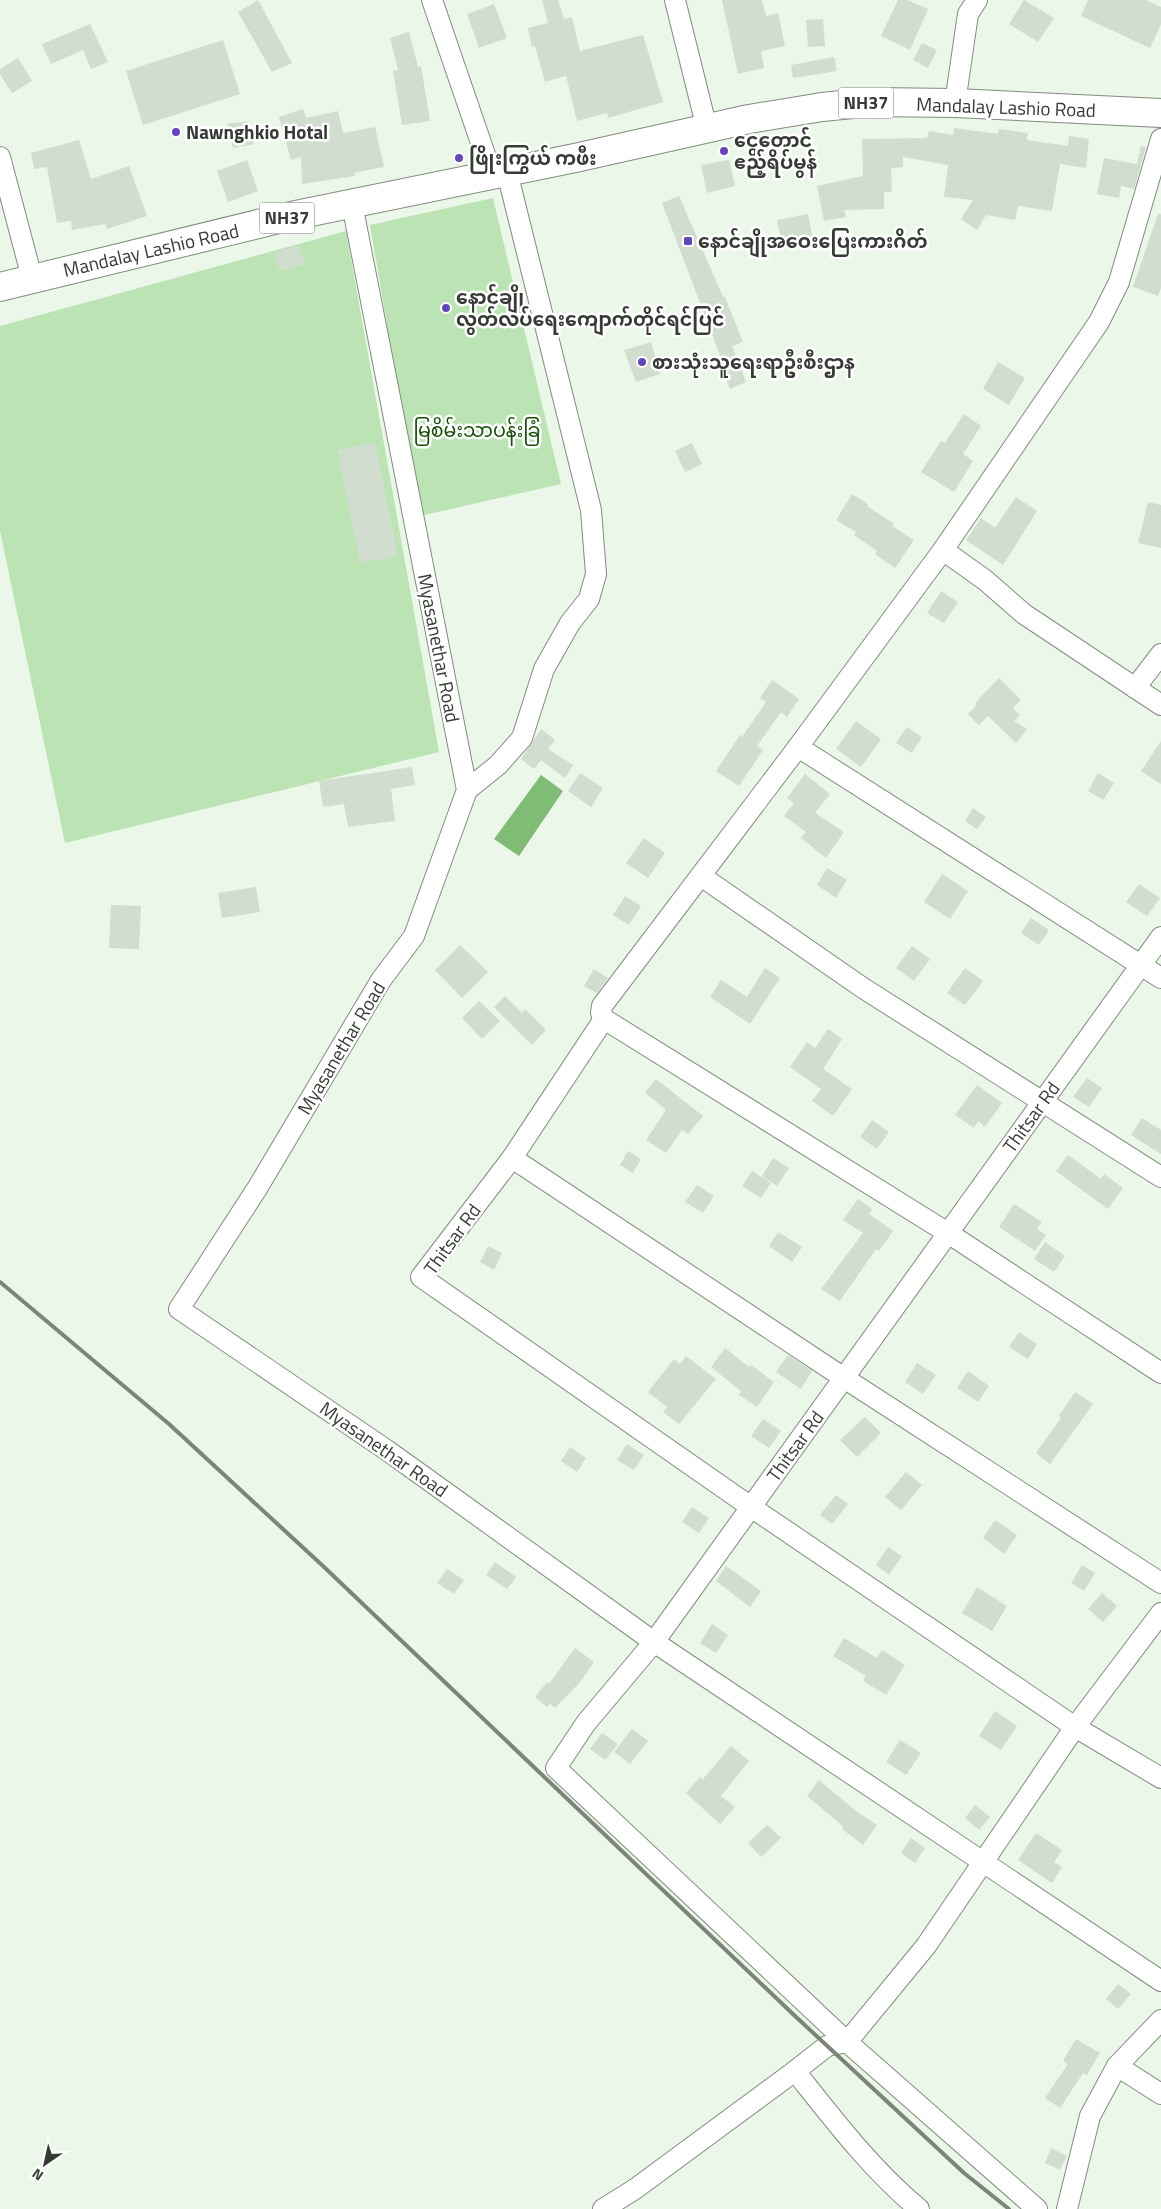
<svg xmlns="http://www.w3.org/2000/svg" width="1161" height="2209" font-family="'Titillium Web','Noto Sans Myanmar',sans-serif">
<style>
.green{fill:#bbe3b4}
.water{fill:#80bc75}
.building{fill:#d1ddcf}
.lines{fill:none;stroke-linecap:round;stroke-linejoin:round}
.street-casing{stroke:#818c7f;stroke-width:22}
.highway-casing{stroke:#818c7f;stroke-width:30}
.street{stroke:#fff;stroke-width:20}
.highway{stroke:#fff;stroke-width:28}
.rail{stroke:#7d857b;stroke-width:4}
.poi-dot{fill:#6545bd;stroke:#fff;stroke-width:2}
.labels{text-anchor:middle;stroke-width:5;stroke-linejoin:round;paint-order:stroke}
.shield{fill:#fff;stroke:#727672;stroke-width:1}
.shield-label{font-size:18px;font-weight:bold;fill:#363b35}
.street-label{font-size:19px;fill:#363b35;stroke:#fff}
.poi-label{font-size:19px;font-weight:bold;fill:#363b35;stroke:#fff;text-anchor:start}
.park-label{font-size:19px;fill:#134e04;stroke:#fff}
</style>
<rect width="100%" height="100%" fill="#ebf7e8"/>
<g class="green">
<path d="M 493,198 L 561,484 L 420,516 L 370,225 Z"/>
<path d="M 346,231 L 439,752 L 65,843 L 0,531 L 0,326 Z"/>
</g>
<path class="water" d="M 541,775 L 563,791 L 519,856 L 494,839 Z"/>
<g class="building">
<path d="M 258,0 L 292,63 L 272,72 L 238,12 Z"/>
<path d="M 542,0 L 558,0 L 564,19 L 572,17 L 580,51 L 643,35 L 663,102 L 608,118 L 607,113 L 577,121 L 566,76 L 545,82 L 535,46 L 532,47 L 528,28 L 548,23 Z"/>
<path d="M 722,0 L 762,0 L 766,16 L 778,13 L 785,46 L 761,51 L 764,68 L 738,74 Z"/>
<path d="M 898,0 L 907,0 L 928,9 L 910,50 L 881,36 Z"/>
<path d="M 1024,0 L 1054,18 L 1038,42 L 1009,24 Z"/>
<path d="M 1088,0 L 1146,0 L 1161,7 L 1161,24 L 1150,48 L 1081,16 Z"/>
<path d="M 494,4 L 507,38 L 479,48 L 467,14 Z"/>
<path d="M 823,19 L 825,46 L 808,47 L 806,20 Z"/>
<path d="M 90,24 L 108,62 L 91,69 L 83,50 L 51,64 L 42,44 Z"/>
<path d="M 409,32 L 418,67 L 421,66 L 430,121 L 402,125 L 393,71 L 398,70 L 390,38 Z"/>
<path d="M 223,40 L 240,94 L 143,125 L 126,71 Z"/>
<path d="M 922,43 L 937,50 L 928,68 L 913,60 Z"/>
<path d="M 834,57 L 837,71 L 793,78 L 791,65 Z"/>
<path d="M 18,58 L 32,81 L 12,93 L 0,74 L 0,69 Z"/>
<path d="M 303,109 L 306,118 L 338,111 L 343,133 L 375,127 L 384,167 L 354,173 L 355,176 L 302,184 L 301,157 L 291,160 L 279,117 Z"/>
<path d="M 247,121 L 254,144 L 233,148 L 227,124 Z"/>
<path d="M 954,128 L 998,134 L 999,129 L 1028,133 L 1027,140 L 1068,146 L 1069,136 L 1089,139 L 1086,168 L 1060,164 L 1052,211 L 1018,206 L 1015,220 L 986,215 L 977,230 L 961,219 L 973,200 L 944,197 L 948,165 L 903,157 L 903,167 L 891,168 L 892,192 L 884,192 L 884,209 L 844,210 L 846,217 L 824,221 L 817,186 L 863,176 L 862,139 L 927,138 L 929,131 L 953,135 Z"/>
<path d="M 79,140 L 91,179 L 129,166 L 147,216 L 107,229 L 105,224 L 72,230 L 71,221 L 57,223 L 47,167 L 34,169 L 31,153 Z"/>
<path d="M 1141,146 L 1146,147 L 1134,189 L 1121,186 L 1119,198 L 1097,194 L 1104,158 L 1137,164 Z"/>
<path d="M 247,160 L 258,191 L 228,202 L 217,171 Z"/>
<path d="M 729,160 L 735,186 L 707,193 L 701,165 Z"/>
<path d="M 679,196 L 723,297 L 725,297 L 743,342 L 732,346 L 746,382 L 730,389 L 721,367 L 724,366 L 662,203 Z"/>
<path d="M 808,214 L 813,240 L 782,246 L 777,220 Z"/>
<path d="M 1158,214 L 1161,214 L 1161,288 L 1158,296 L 1133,287 Z"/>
<path d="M 299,245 L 305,264 L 280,271 L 274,252 Z"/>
<path d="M 651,342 L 660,374 L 636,382 L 624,350 Z"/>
<path d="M 998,362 L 1025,378 L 1009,405 L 983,389 Z"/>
<path d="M 964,414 L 981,426 L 963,454 L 973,461 L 954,492 L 921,472 L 941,441 L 945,443 Z"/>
<path d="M 375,442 L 398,556 L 360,563 L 337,450 Z"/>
<path d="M 692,443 L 702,464 L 685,472 L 675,451 Z"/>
<path d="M 852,494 L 868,504 L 867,506 L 894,524 L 892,526 L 914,540 L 895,568 L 875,554 L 877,551 L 854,535 L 856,532 L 836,520 Z"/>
<path d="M 1016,497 L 1037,511 L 1003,565 L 966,540 L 981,518 L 995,528 Z"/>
<path d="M 1148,502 L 1161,505 L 1161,548 L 1138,543 Z"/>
<path d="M 941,591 L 958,602 L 944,623 L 927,613 Z"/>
<path d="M 999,678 L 1021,700 L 1013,708 L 1020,715 L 1014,721 L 1027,729 L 1016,743 L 988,716 L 979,725 L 968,714 L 977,705 L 975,703 Z"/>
<path d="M 772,680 L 799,699 L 787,717 L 781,712 L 757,746 L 763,750 L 739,786 L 716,771 L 740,735 L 742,737 L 766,702 L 760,698 Z"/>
<path d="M 856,721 L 881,739 L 861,767 L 836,749 Z"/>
<path d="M 907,727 L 922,737 L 912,753 L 896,743 Z"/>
<path d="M 541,729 L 555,740 L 548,749 L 573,765 L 565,778 L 541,760 L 534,769 L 521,759 Z"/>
<path d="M 1161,741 L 1161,784 L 1141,771 Z"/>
<path d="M 412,767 L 415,785 L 391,789 L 395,821 L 348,827 L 344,804 L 323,807 L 319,781 Z"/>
<path d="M 580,773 L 603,788 L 591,807 L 568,791 Z"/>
<path d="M 1098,773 L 1114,783 L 1103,800 L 1088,791 Z"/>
<path d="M 805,774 L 830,794 L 815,813 L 844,832 L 826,858 L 801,838 L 806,832 L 784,816 L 794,803 L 787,798 Z"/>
<path d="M 973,808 L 986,817 L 977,829 L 965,821 Z"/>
<path d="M 644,838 L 665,853 L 648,878 L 626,863 Z"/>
<path d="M 827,868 L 847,880 L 836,898 L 817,885 Z"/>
<path d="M 942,874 L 968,891 L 950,919 L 924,902 Z"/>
<path d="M 1139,884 L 1160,898 L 1147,916 L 1126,902 Z"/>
<path d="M 256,887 L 260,912 L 222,918 L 218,893 Z"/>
<path d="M 625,896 L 641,906 L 629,925 L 613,915 Z"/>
<path d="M 111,905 L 141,906 L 139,949 L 109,948 Z"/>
<path d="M 1031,918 L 1049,930 L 1039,945 L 1021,933 Z"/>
<path d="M 460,945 L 488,972 L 462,998 L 435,970 Z"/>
<path d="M 912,946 L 930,959 L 914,981 L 896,968 Z"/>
<path d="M 765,968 L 780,978 L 750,1024 L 710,997 L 721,980 L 747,997 Z"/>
<path d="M 965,968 L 983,981 L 965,1005 L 947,993 Z"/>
<path d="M 594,969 L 608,978 L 597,993 L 584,986 Z"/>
<path d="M 505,996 L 522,1013 L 525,1009 L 546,1030 L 532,1045 L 494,1007 Z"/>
<path d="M 479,1001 L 500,1021 L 482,1039 L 462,1018 Z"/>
<path d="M 828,1029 L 842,1039 L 823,1069 L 852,1089 L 833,1116 L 812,1101 L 821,1089 L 790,1067 L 807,1042 L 815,1048 Z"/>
<path d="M 1087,1078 L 1102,1088 L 1089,1107 L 1073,1097 Z"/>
<path d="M 656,1079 L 703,1116 L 688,1134 L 682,1130 L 666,1153 L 646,1140 L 666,1110 L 645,1092 Z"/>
<path d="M 977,1085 L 1002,1103 L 985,1127 L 978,1121 L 974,1128 L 955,1115 Z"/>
<path d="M 1142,1118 L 1161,1130 L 1161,1154 L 1131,1135 Z"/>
<path d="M 872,1120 L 889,1132 L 877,1149 L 860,1137 Z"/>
<path d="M 628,1151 L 641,1159 L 633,1173 L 620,1165 Z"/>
<path d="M 1068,1155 L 1101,1179 L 1104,1174 L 1123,1188 L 1108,1209 L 1056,1171 Z"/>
<path d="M 773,1158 L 789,1168 L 777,1186 L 762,1176 Z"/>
<path d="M 752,1171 L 771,1183 L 761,1198 L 742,1186 Z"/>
<path d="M 697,1185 L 714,1196 L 703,1213 L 685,1202 Z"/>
<path d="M 858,1199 L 872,1209 L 869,1214 L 893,1231 L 879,1251 L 876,1249 L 840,1301 L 821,1289 L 863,1233 L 843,1220 Z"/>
<path d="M 1014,1204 L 1042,1222 L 1037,1229 L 1046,1235 L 1035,1251 L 999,1227 Z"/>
<path d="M 778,1232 L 802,1247 L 792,1262 L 769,1246 Z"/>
<path d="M 1045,1242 L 1065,1256 L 1054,1272 L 1034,1259 Z"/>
<path d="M 488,1246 L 502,1253 L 494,1270 L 480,1262 Z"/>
<path d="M 1019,1332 L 1037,1344 L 1028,1359 L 1009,1347 Z"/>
<path d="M 725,1348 L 749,1367 L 751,1365 L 774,1382 L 757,1407 L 739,1395 L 741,1391 L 711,1367 Z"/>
<path d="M 788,1355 L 812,1371 L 801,1389 L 776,1372 Z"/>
<path d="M 686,1356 L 716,1379 L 679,1424 L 663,1412 L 667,1407 L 648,1392 L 674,1359 L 680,1364 Z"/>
<path d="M 917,1363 L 936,1375 L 923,1394 L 905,1382 Z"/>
<path d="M 968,1371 L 989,1386 L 978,1402 L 957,1388 Z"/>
<path d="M 1075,1392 L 1093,1404 L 1050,1464 L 1036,1453 L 1061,1418 L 1059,1416 Z"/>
<path d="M 865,1417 L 881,1433 L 857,1457 L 840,1440 Z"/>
<path d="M 763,1419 L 781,1431 L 769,1448 L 751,1436 Z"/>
<path d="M 627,1444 L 644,1455 L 634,1470 L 617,1460 Z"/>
<path d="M 570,1447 L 586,1458 L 577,1472 L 561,1461 Z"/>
<path d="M 906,1472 L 922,1485 L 901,1510 L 885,1497 Z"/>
<path d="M 836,1495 L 848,1504 L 832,1524 L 820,1515 Z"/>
<path d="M 692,1507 L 709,1518 L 699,1533 L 682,1522 Z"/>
<path d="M 995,1520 L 1017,1535 L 1004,1554 L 983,1538 Z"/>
<path d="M 888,1547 L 902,1556 L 889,1575 L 876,1565 Z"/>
<path d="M 495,1562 L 516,1577 L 507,1589 L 486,1575 Z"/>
<path d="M 1082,1565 L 1095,1573 L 1084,1591 L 1071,1583 Z"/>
<path d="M 726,1566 L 761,1591 L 750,1607 L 716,1581 Z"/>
<path d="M 447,1569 L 464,1580 L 454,1594 L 437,1583 Z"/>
<path d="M 977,1587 L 1007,1606 L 992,1631 L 962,1613 Z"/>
<path d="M 1102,1593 L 1117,1606 L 1103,1622 L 1088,1609 Z"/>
<path d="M 712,1624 L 728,1635 L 716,1653 L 700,1643 Z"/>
<path d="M 844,1638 L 877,1658 L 882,1650 L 905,1665 L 886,1695 L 863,1681 L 866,1676 L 833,1656 Z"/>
<path d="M 575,1648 L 594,1662 L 580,1682 L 555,1708 L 550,1703 L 547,1707 L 535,1697 L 547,1682 L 549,1684 Z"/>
<path d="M 995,1711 L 1017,1726 L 1001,1750 L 979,1736 Z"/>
<path d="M 632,1729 L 648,1741 L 630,1764 L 614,1752 Z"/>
<path d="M 602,1733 L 618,1744 L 605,1760 L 590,1749 Z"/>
<path d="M 900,1740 L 921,1753 L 906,1775 L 886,1762 Z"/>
<path d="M 731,1746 L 749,1761 L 721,1796 L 735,1807 L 720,1824 L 686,1793 L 700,1777 L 703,1779 Z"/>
<path d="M 819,1780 L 856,1811 L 877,1825 L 863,1845 L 842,1829 L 844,1827 L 807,1796 Z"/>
<path d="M 975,1805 L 990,1817 L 979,1830 L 965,1818 Z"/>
<path d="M 767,1825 L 781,1838 L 761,1857 L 748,1843 Z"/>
<path d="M 1036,1833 L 1062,1850 L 1054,1862 L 1062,1867 L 1052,1883 L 1018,1860 Z"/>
<path d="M 911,1838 L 925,1848 L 915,1863 L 901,1853 Z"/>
<path d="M 1118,1984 L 1131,1994 L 1118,2009 L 1106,1999 Z"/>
<path d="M 1076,2039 L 1100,2053 L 1087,2075 L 1083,2073 L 1060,2108 L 1045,2098 L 1068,2064 L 1063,2061 Z"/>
<path d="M 1051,2148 L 1067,2156 L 1060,2170 L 1045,2163 Z"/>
</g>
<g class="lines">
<g class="street-casing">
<g id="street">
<path d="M 432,0 L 492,175"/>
<path d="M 675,0 L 707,129"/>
<path d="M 955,103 L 968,14 L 977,0"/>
<path d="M 1161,139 L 1119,282 L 1099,322 L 943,550 L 798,747 L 602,1006 L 601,1013 L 604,1019 L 948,1233 L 1161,1373"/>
<path d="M 0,157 L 32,278"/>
<path d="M 352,204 L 467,790 L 414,936 L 381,980 L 258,1187 L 179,1309 L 388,1451 L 654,1642 L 1161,1981"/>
<path d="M 943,550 L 985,580 L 1024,614 L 1161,705"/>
<path d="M 1135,688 L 1161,654"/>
<path d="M 798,747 L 1161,978"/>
<path d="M 467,790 L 498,765 L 522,738 L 544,669 L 570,623 L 589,599 L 596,574 L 591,510 L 507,172"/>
<path d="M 701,876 L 863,988 L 1161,1177"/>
<path d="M 604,1019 L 512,1158 L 844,1378 L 1161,1583"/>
<path d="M 512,1158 L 421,1277 L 751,1507 L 1161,937"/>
<path d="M 1117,2066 L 1161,2094"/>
<path d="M 603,2209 L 635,2189 L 795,2071"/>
<path d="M 919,2209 C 871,2169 834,2120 795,2071 L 827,2046 L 847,2042 L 926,1946 L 1075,1727 L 1161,1613"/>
<path d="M 1037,2209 L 847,2042 L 556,1768 L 586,1723 L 654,1642 L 751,1507 L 1075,1727 L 1161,1778"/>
<path d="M 1067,2209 L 1090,2116 L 1117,2066 L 1161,2020"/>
</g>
</g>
<g class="highway-casing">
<path id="highway" d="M 0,287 L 291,216 L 575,158 L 749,119 L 822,107 L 873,102 L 955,103 L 1161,113"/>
</g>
<use href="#street" class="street"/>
<use href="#highway" class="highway"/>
<path class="rail" d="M 0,1282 L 169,1424 L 323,1566 L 795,2016 L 964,2173 L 1009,2209"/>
</g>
<g class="poi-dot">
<circle cx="176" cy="132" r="5"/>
<circle cx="724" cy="151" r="5"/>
<circle cx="459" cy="158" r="5"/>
<rect x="683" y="236" width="10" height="10" rx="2.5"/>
<circle cx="446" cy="308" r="5"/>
<circle cx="642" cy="362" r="5"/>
</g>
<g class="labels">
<g class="shield">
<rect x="838.5" y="87.5" width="55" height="31" rx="4"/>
<rect x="259.5" y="202.5" width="55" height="31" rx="4"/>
</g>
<g class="shield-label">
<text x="866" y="109">NH37</text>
<text x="287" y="224">NH37</text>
</g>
<g class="street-label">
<text transform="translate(1006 107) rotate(2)" y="7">Mandalay Lashio Road</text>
<text transform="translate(151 250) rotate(-13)" y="7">Mandalay Lashio Road</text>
<text transform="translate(439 648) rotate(79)" y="7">Myasanethar Road</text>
<text transform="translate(341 1048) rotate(-59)" y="7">Myasanethar Road</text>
<text transform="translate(1031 1117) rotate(-54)" y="7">Thitsar Rd</text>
<text transform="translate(452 1239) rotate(-54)" y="7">Thitsar Rd</text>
<text transform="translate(795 1446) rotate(-54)" y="7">Thitsar Rd</text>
<text transform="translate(384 1449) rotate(35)" y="7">Myasanethar Road</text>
</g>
<g class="poi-label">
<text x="186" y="139">Nawnghkio Hotal</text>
<text x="734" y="147">ငွေတောင်<tspan x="734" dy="22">ဧည့်ရိပ်မွန်</tspan></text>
<text x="469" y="165">ဖြိုးကြွယ် ကဖီး</text>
<text x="698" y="248">နောင်ချိုအဝေးပြေးကားဂိတ်</text>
<text x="456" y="304">နောင်ချို<tspan x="456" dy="22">လွတ်လပ်ရေးကျောက်တိုင်ရင်ပြင်</tspan></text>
<text x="652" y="369">စားသုံးသူရေးရာဦးစီးဌာန</text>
</g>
<g class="park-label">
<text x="477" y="437">မြစိမ်းသာပန်းခြံ</text>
</g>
</g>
<g transform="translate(45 2164) rotate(214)" stroke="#ffffff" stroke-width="4" paint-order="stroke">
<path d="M0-4L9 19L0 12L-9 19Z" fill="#363b35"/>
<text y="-8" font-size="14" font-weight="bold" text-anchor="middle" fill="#363b35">N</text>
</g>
</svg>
